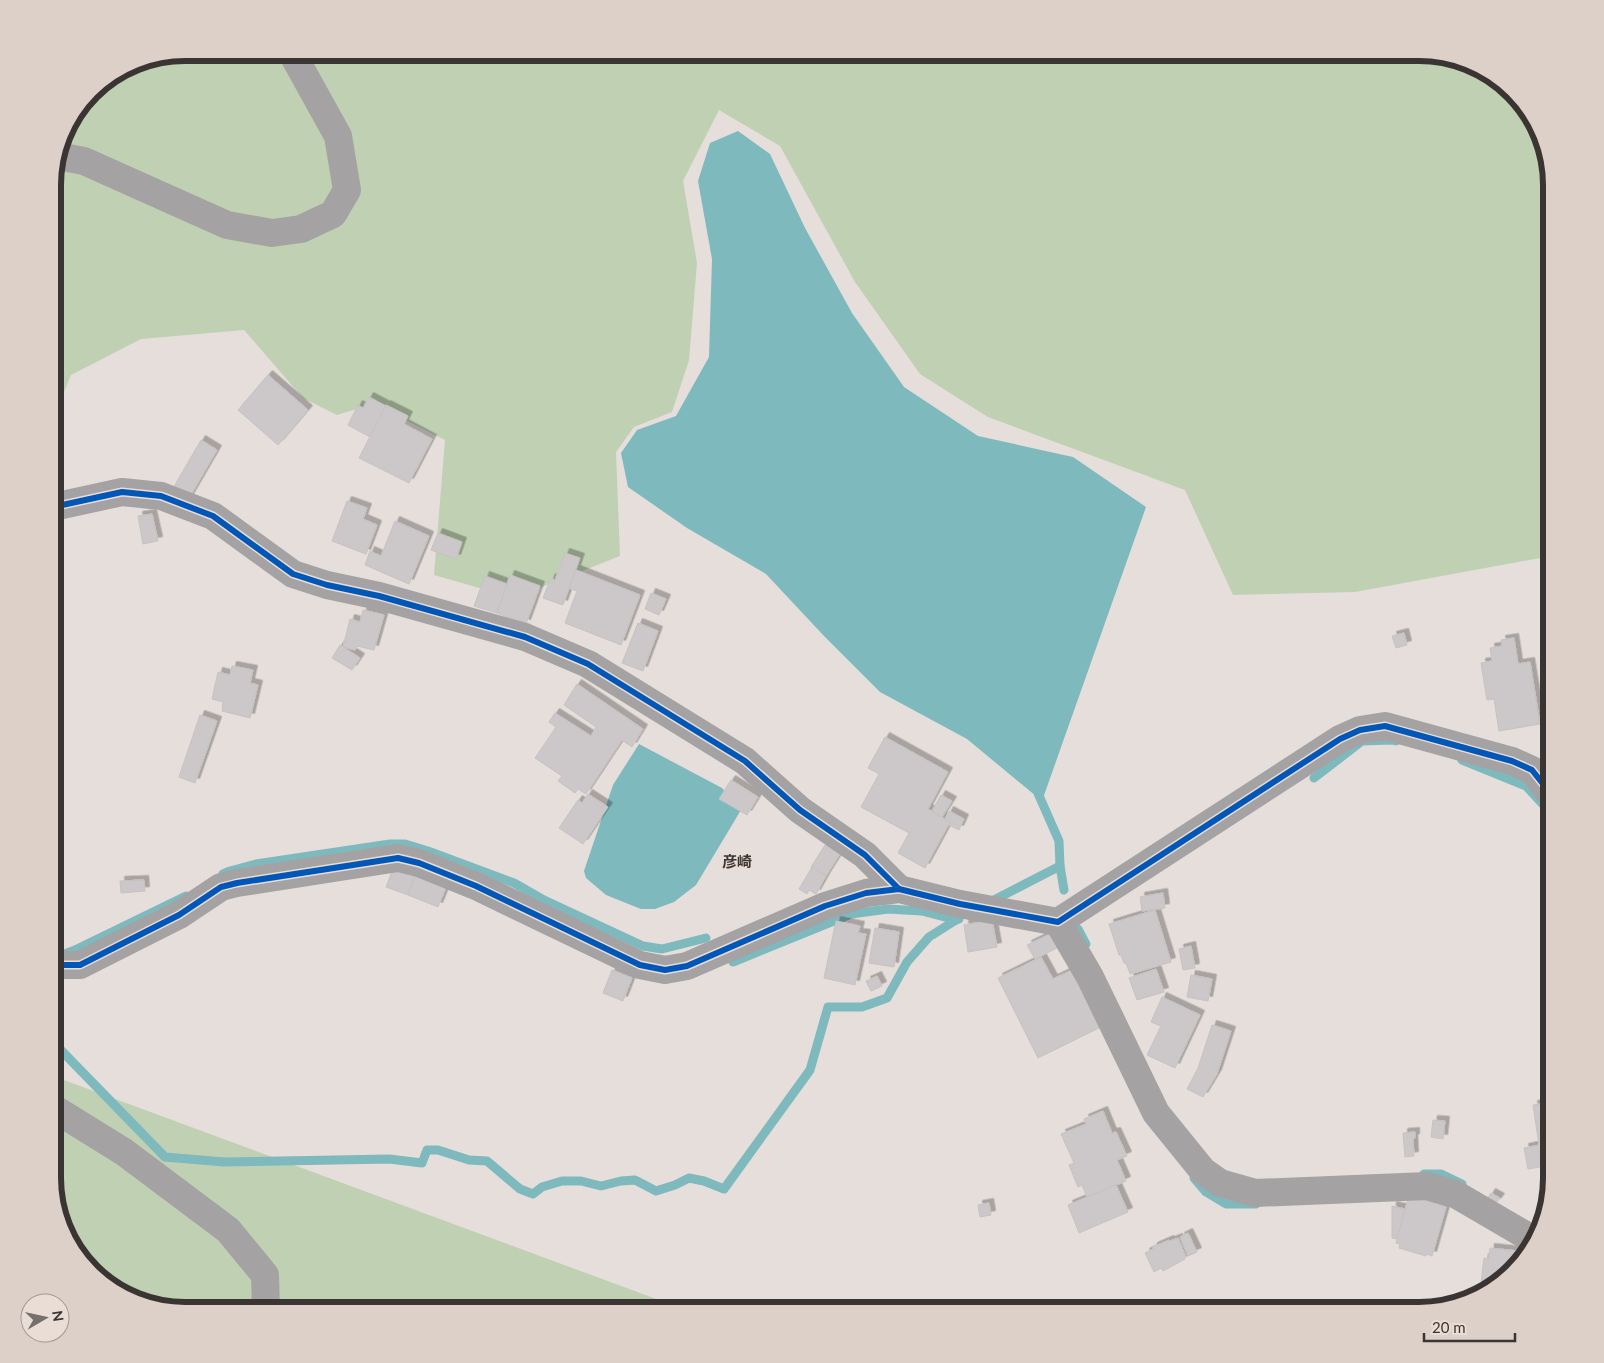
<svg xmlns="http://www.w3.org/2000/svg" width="1604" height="1363" font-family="Lato,'Noto Sans JP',sans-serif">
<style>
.green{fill:#bfd1b2}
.water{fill:#7eb9be}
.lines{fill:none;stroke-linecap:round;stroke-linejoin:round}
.stream{stroke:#7eb9be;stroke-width:9}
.building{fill:#ccc8c9;stroke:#c6c2c2;filter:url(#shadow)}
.street{stroke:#a5a2a3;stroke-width:28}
.cycleway-casing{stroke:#eaddd5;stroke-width:9}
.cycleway{stroke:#0057b8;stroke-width:6}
.labels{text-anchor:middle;stroke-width:4;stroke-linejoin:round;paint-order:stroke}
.quarter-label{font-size:15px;font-weight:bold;fill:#3a3532;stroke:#eaddd5}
.rim{fill:none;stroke:#3a3532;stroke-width:6}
</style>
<defs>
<filter id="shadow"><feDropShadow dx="4.5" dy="-4.5" stdDeviation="0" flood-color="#0004"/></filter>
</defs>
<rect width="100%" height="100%" fill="#e5deda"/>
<g class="green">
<path d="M 185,53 L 1419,53 L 1469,63 L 1506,86 L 1541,134 L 1551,185 L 1551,556 L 1355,592 L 1233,595 L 1185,490 L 988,417 L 920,374 L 855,282 L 780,146 L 719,110 L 683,181 L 697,263 L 689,360 L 672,412 L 634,427 L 616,452 L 620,556 L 514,598 L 434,575 L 445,440 L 373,404 L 337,415 L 303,398 L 244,330 L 141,339 L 71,375 L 53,418 L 53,176 L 66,126 L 98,86 L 135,63 Z"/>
<path d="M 53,1076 L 686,1310 L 185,1310 L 135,1300 L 98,1277 L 66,1236 L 53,1186 Z"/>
</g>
<g class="water">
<path d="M 738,131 L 770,154 L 805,228 L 852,313 L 904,387 L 978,436 L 1073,457 L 1146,507 L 1042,801 L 967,739 L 880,692 L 824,636 L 766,574 L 687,528 L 628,487 L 621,453 L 637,430 L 676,416 L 709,357 L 712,259 L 698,181 L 710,143 Z"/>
<path d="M 639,744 L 722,788 L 741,810 L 696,885 L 674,902 L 655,909 L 641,909 L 606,895 L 586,878 L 584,871 L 613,785 Z"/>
</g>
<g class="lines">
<g class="stream">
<path d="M 1462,760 L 1526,786 L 1551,813"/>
<path d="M 1314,778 L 1362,741 L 1392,740 L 1396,741"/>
<path d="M 1037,791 L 1059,841 L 1060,866 L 1064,890"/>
<path d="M 223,874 L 230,871 L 256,864 L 390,844 L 405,844 L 428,851 L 514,883 L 542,899 L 643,946 L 662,949 L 706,938"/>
<path d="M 992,901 L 1060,866"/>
<path d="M 1078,929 L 1086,944"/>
<path d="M 62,955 L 75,950 L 186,896"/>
<path d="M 733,962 L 851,914 L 888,909 L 922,911 L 956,920 L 959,919"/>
<path d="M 53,1042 L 165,1157 L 224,1162 L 389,1159 L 422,1163 L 427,1150 L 438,1150 L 469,1160 L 487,1161 L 520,1189 L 533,1194 L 542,1187 L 562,1181 L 581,1181 L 601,1186 L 621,1181 L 635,1180 L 656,1191 L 675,1185 L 689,1178 L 704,1181 L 724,1189 L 810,1070 L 828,1007 L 862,1007 L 887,998 L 907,962 L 929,937 L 956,920"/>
<path d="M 1424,1174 L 1441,1174 L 1462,1184"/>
<path d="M 1194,1178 L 1206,1192 L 1226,1204 L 1256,1204"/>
</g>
</g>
<g class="building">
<path d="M 268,375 L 308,410 L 278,445 L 238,410 Z"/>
<path d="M 369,397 L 386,406 L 370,437 L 348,425 L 358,405 L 363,408 Z"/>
<path d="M 386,405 L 408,416 L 404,424 L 432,439 L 409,483 L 359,458 Z"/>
<path d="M 201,440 L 217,450 L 188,500 L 172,490 Z"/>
<path d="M 347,501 L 367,508 L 363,519 L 377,525 L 366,554 L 332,541 Z"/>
<path d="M 152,514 L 158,541 L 143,544 L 138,516 Z"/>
<path d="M 395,521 L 429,536 L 409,584 L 365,565 L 370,551 L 381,556 Z"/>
<path d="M 438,533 L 462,542 L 456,559 L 431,550 Z"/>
<path d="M 565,553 L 580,558 L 563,605 L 543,598 L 551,578 L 555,580 Z"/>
<path d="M 576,570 L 640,595 L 621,645 L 565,623 L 577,591 L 569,588 Z"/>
<path d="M 510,575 L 540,586 L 526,624 L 497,613 Z"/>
<path d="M 485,576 L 507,584 L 497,613 L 474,606 Z"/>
<path d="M 651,593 L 666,599 L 659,615 L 645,609 Z"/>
<path d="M 363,610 L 384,615 L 374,650 L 357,646 L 355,650 L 343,647 L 350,619 L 360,622 Z"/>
<path d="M 638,623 L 658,631 L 643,671 L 622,663 Z"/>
<path d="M 1404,633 L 1407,645 L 1396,648 L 1392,636 Z"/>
<path d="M 1514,638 L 1518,664 L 1530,662 L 1540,724 L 1499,731 L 1494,699 L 1487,700 L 1481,663 L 1492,661 L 1490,648 L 1502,646 L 1501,640 Z"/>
<path d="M 340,645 L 360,658 L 352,670 L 332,658 Z"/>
<path d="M 232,666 L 253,670 L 250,683 L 258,685 L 250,718 L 222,711 L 223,702 L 212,699 L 218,672 L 230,675 Z"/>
<path d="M 577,684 L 643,729 L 632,747 L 622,740 L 586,794 L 578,789 L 575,793 L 558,781 L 562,776 L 535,758 L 556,727 L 549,722 L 555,713 L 591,736 L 596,727 L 564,705 Z"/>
<path d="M 200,715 L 217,721 L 195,783 L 179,777 Z"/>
<path d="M 885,737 L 948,772 L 928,809 L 950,822 L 925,868 L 898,853 L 909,833 L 861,807 L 879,774 L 868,768 Z"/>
<path d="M 731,780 L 758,797 L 747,815 L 719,799 Z"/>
<path d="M 588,794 L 608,807 L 583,844 L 559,828 L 578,800 L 582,803 Z"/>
<path d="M 941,795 L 952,801 L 942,817 L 932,811 Z"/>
<path d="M 949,811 L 964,819 L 959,830 L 949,825 L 950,822 L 945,819 Z"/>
<path d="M 825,845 L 840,854 L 826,876 L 811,867 Z"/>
<path d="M 812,867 L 826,876 L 816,894 L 809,890 L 807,894 L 799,889 Z"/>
<path d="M 393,869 L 414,877 L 408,895 L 386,887 Z"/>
<path d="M 416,873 L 447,885 L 438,907 L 408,895 Z"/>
<path d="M 144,880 L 145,891 L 121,893 L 120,881 Z"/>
<path d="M 1163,893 L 1165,908 L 1142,911 L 1140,897 Z"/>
<path d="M 1155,910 L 1171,962 L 1130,974 L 1126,963 L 1124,963 L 1121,955 L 1119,955 L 1109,924 Z"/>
<path d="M 992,920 L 997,947 L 968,952 L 964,925 Z"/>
<path d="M 836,921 L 860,926 L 858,933 L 866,934 L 855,985 L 824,978 Z"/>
<path d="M 875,928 L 899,932 L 894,967 L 869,963 Z"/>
<path d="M 1052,933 L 1059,947 L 1035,959 L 1027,945 Z"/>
<path d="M 1191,946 L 1195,968 L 1183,970 L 1179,949 Z"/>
<path d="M 1041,957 L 1053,979 L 1074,969 L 1103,1026 L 1038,1058 L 998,978 Z"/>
<path d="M 1156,969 L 1164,992 L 1137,1000 L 1129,978 Z"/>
<path d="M 612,970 L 632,978 L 623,1001 L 603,993 Z"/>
<path d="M 1191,975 L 1212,979 L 1208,1001 L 1187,997 Z"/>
<path d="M 877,976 L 882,986 L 871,991 L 866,981 Z"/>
<path d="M 1162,997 L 1200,1015 L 1175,1068 L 1147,1055 L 1161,1026 L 1151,1022 Z"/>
<path d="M 1212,1025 L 1231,1031 L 1217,1074 L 1203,1097 L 1187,1089 L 1198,1068 Z"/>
<path d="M 1551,1103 L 1551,1165 L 1528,1169 L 1524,1148 L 1539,1145 L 1533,1105 Z"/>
<path d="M 1103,1111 L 1112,1133 L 1116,1132 L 1127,1156 L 1117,1160 L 1126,1181 L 1087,1197 L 1082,1185 L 1078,1187 L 1069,1165 L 1074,1163 L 1061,1134 L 1086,1124 L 1084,1119 Z"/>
<path d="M 1433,1120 L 1445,1121 L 1443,1139 L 1431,1137 Z"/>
<path d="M 1415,1132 L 1415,1138 L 1413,1139 L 1414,1156 L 1405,1157 L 1403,1133 Z"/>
<path d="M 1116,1185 L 1128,1212 L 1079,1233 L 1068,1205 Z"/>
<path d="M 1491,1193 L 1500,1198 L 1496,1203 L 1488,1198 Z"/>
<path d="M 1410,1196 L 1446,1207 L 1432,1256 L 1427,1254 L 1426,1256 L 1399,1248 L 1400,1244 L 1396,1243 L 1408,1199 Z"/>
<path d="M 989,1203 L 991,1215 L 980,1217 L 978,1205 Z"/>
<path d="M 1392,1206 L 1405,1209 L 1397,1239 L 1392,1238 Z"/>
<path d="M 1188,1233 L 1197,1252 L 1188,1256 L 1180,1237 Z"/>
<path d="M 1178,1238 L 1186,1257 L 1184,1258 L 1185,1259 L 1163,1271 L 1161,1268 L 1154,1272 L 1145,1253 L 1153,1249 L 1153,1247 L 1169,1240 L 1170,1241 Z"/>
<path d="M 1490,1248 L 1527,1252 L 1518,1265 L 1491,1285 L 1481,1284 L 1484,1258 L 1489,1259 Z"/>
</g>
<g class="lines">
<g class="street">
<path d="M 58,156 L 84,161 L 227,225 L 272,233 L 301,229 L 333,214 L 347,190 L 338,136 L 292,53"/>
<path d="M 53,507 L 122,492 L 161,496 L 213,516 L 293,574 L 327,585 L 379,596 L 525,637 L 588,664 L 745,761 L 800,810 L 865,855 L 899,889"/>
<path d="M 1058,922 L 1090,977 L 1156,1113 L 1203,1171 L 1220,1183 L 1255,1193 L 1427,1186 L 1455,1194 L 1534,1240"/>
<path d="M 53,965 L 80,965 L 179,915 L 221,887 L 237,883 L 398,858 L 419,863 L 476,886 L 640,965 L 665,970 L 687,966 L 825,906 L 866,893 L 899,889 L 960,904 L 1058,922 L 1340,739 L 1360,730 L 1385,726 L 1512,761 L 1532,770 L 1551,794"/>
<path d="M 53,1108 L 124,1152 L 228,1230 L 265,1275 L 266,1310"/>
</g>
<g class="cycleway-casing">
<g id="cycleway">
<path d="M 53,507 L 122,492 L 161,496 L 213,516 L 293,574 L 327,585 L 379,596 L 525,637 L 588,664 L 745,761 L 800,810 L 865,855 L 899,889"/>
<path d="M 53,965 L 80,965 L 179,915 L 221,887 L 237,883 L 398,858 L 419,863 L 476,886 L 640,965 L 665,970 L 687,966 L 825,906 L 866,893 L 899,889 L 960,904 L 1058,922 L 1340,739 L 1360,730 L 1385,726 L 1512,761 L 1532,770 L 1551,794"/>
</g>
</g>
<use href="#cycleway" class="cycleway"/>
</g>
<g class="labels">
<g class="quarter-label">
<text x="737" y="867">彦崎</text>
</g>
</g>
<path d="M0 0H1604V1363H0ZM185 61H1419A124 124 0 0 1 1543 185V1178A124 124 0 0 1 1419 1302H185A124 124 0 0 1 61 1178V185A124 124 0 0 1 185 61Z" fill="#dcd0c8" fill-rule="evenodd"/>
<path class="rim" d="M185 61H1419A124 124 0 0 1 1543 185V1178A124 124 0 0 1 1419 1302H185A124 124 0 0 1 61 1178V185A124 124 0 0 1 185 61Z"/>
<g transform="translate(45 1318) rotate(81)"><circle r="24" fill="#eaddd5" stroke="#a49a94"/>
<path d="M0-4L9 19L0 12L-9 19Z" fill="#76706d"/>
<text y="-8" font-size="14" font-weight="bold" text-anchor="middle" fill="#3a3532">N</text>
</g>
<path d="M1424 1333v8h91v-8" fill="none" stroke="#3a3532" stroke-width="2.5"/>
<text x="1432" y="1333" font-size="15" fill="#3a3532" stroke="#eaddd5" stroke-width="4" paint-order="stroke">20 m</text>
</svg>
